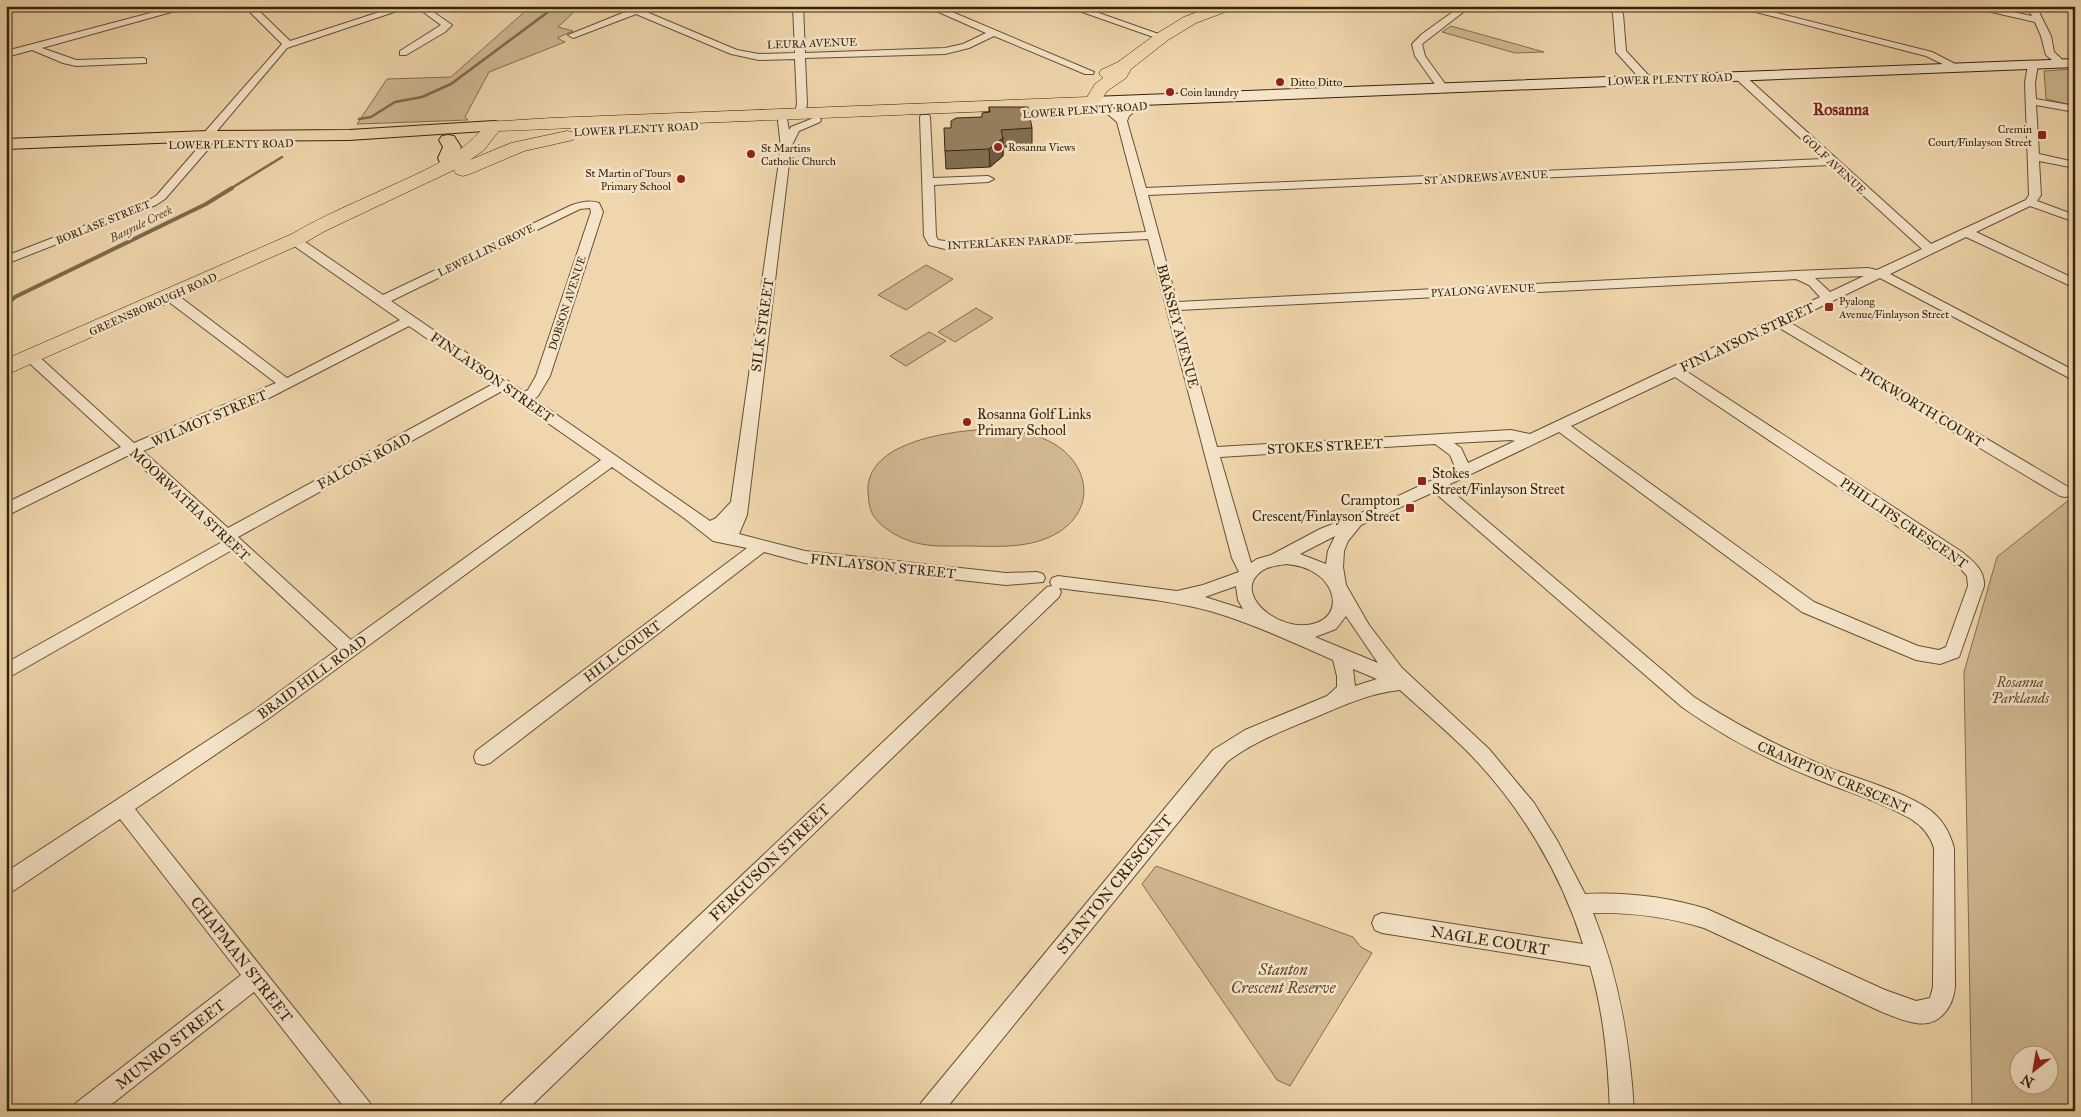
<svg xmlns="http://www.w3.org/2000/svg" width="2081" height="1117" font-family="'IM FELL Great Primer',serif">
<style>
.green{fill:#d0b891;stroke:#826e4e;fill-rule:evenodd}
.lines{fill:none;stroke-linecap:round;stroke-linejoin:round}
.stream-far1{stroke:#7f6a4b;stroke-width:2.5}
.stream{stroke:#7f6a4b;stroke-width:4}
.street-casing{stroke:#645033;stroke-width:2}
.secondary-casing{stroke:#35230b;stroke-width:2}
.primary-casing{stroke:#35230b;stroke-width:2}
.highway-casing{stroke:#35230b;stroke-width:1}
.street{fill:#f5e4c9;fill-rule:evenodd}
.secondary{fill:#f5e4c9;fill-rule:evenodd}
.primary{fill:#f0d6ac;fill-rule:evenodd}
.highway{fill:#f0d6ac;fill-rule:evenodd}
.wall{fill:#816e52;stroke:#35230b}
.shaded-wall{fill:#695a42;stroke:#35230b}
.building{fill:#96805f;stroke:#35230b}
.poi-dot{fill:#8f2418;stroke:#f5e4c9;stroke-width:2}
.labels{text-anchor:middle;stroke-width:5;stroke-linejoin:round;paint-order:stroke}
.far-street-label{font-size:11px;fill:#35230b;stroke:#f5e4c9}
.far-poi-label{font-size:11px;fill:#35230b;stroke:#f5e4c9;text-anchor:start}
.far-water-label{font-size:12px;font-style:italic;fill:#604c30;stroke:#f5e4c9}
.street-label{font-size:14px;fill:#35230b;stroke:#f5e4c9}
.poi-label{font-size:14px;fill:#35230b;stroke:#f5e4c9;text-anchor:start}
.park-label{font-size:14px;font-style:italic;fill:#5c482c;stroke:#f5e4c9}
.far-district-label{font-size:16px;font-weight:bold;fill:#7a1f14;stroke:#f5e4c9}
.near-street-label{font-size:16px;fill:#35230b;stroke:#f5e4c9}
.near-park-label{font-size:16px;font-style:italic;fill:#5c482c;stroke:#f5e4c9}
</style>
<rect width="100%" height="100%" fill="#f0d6ac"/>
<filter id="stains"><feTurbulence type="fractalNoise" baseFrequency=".004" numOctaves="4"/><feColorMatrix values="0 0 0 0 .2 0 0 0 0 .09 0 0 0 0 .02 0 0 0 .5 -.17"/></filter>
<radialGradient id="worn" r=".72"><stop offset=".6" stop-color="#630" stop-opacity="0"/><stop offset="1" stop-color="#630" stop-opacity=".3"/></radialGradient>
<g class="green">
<path d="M 531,6 L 580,6 L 558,27 L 573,31 L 557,38 L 565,42 L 489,72 L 465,117 L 468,120 L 357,124 L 387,79 L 451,77 Z"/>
<path d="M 1451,26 L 1544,52 L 1515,53 L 1442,32 Z"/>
<path d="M 2075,69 L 2075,106 L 2046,99 L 2044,71 Z"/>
<path d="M 926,265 L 953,279 L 906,310 L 878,295 Z"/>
<path d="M 976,308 L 993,318 L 955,342 L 938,332 Z"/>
<path d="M 929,332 L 946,341 L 906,366 L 890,356 Z"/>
<path d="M 994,429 C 1016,431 1037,433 1056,445 C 1090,467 1095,509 1059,532 C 1030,550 995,546 963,546 C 946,546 929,547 913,542 C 899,538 881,528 873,515 C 869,508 869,501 868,493 C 864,440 956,430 994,429 Z"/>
<path d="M 2075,495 L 2075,1111 L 1972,1111 L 1964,672 L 1997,557 ZM 2018,1054 L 2048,1054 L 2048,1084 L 2018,1084 Z"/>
<path d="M 1156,866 L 1353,937 L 1361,947 L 1372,953 L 1290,1086 L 1277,1080 L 1142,884 Z"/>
</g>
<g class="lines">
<g class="stream-far1">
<path d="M 359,119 L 371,117 L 395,102 L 422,97 L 451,84 L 556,6"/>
<path d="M 230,189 L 282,157"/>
</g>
<path class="stream" d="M 6,305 L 15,297 L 206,204 L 232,188"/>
<g class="street-casing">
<g id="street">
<path d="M 177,6 L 193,6 L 42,48 L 76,60 L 143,58 L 146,59 L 146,63 L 76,66 L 63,63 L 32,50 L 6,57 L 6,51 Z"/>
<path d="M 244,6 L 254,6 L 290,41 L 398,6 L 412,6 L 287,48 L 211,138 L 203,138 L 202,136 L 203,134 L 282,44 Z"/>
<path d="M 415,6 L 425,6 L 452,25 L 445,32 L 406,55 L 400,55 L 400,51 L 441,25 Z"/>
<path d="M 640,6 L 650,6 L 649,9 L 644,11 L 737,50 L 759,54 L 795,53 L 793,6 L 803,6 L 805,53 L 945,48 L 963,44 L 986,33 L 925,6 L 938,6 L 1094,72 L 1093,74 L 1085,74 L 994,36 L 969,48 L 945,54 L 805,58 L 807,104 L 805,113 L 800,116 L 795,113 L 797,104 L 795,59 L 759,60 L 731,54 L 636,14 L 576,37 L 573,38 L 568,35 Z"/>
<path d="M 1065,6 L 1079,6 L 1167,37 L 1162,40 L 1159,39 Z"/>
<path d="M 1461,6 L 1471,6 L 1422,44 L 1425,56 L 1448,88 L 1443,91 L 1439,90 L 1415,56 L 1412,44 L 1422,34 Z"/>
<path d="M 1608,6 L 1617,6 L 1623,14 L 1626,51 L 1651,78 L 1651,82 L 1643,82 L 1616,52 L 1613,14 Z"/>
<path d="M 1733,6 L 1749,6 L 1932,52 L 1961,67 L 1959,69 L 1953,69 L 1926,56 Z"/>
<path d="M 1965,6 L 1983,6 L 2032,16 L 2027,6 L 2036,6 L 2051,36 L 2054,52 L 2066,63 L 2064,65 L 2058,65 L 2046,55 L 2041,36 L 2035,22 Z"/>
<path d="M 2033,61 L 2038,64 L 2035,83 L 2036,99 L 2075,106 L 2075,112 L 2036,105 L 2039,154 L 2075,162 L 2075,168 L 2039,161 L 2041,195 L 2037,201 L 2075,215 L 2075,222 L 2030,206 L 1976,232 L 2075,279 L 2075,288 L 1966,237 L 1890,274 L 2075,371 L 2075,381 L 1880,278 L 1789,322 L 2070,488 L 2073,492 L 2070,496 L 2065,497 L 2060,496 L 1778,327 L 1686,371 L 1962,552 C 1973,561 1985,570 1984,586 L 1959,657 L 1940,664 L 1916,660 L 1802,612 L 1559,432 L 1446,486 L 1694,697 C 1738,726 1783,749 1832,769 C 1862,780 1905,792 1930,810 C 1943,820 1950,833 1954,848 L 1955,987 C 1953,1008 1939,1027 1916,1023 C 1895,1020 1861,1002 1842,993 C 1796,971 1750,949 1704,928 C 1668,917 1631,912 1593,913 C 1619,977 1630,1042 1634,1111 L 1610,1111 C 1608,1062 1604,1013 1590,966 L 1382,933 L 1375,930 L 1372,923 L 1375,916 L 1382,913 L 1583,944 C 1561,873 1520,805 1468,752 C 1446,730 1423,711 1400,690 C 1370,693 1344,705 1316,717 C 1285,730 1254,741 1227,762 L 944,1111 L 917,1111 L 921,1103 L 1213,750 L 1245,730 L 1327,696 L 1337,687 L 1337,676 L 1333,660 C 1292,642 1254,624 1210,611 C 1161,598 1109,595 1059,588 L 1061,592 L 1059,597 L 526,1111 L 497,1111 L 501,1103 L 1047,587 L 1052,586 L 1050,582 L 1052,578 L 1058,576 L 1177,591 L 1203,585 L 1239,572 L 1232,558 L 1148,239 L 945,249 L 929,245 L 924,236 L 920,117 L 921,115 L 929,115 L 930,117 L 933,178 L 988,176 L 994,179 L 988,182 L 934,185 L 936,236 L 938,240 L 945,241 L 1146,232 L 1117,122 L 1104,111 L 1103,109 L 1104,107 L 1112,107 L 1120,114 L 1130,105 L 1138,105 L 1139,107 L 1129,116 L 1127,121 L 1146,188 L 1823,159 L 1735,78 L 1735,74 L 1743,74 L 1931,244 L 2026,200 L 2029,195 L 2025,83 L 2028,64 ZM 1830,165 L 1922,249 L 1877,270 L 1868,268 L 1796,271 L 1177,302 L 1148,195 ZM 1864,276 L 1830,292 L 1815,278 ZM 1796,279 L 1809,285 L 1820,297 L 1530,434 L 1511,430 L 1217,447 L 1179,310 ZM 1675,377 L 1961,569 L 1967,576 L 1968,586 L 1946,647 L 1939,650 L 1918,646 L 1814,602 L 1571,426 ZM 1511,440 L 1515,441 L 1468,463 L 1461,448 L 1454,443 ZM 1435,444 L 1450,455 L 1456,469 L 1366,511 L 1320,529 L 1271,555 L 1257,559 L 1251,563 L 1220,457 ZM 1434,492 L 1682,707 C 1724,737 1768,760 1816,779 C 1847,792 1882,802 1911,819 C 1922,826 1930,835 1934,848 L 1933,987 L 1930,998 L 1916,1001 L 1885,990 L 1707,909 C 1667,897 1627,892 1585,894 L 1558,842 L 1534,803 L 1489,749 L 1402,668 L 1369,625 L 1346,585 L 1343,567 L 1344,551 L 1348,541 L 1361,525 ZM 1335,536 L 1328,551 L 1326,564 L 1300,554 ZM 1286,564 C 1297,565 1306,567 1315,573 C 1335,585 1342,614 1316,623 C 1279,636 1225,589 1267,568 C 1273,566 1280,565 1286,564 ZM 1236,586 L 1238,600 L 1243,609 L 1205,597 ZM 1346,616 L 1378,663 L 1315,637 L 1336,629 ZM 1353,669 L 1377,679 L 1355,686 Z"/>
<path d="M 816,117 L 820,118 L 821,120 L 820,122 L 799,131 L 791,147 L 747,515 L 739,534 L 805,551 L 1006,573 L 1037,572 L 1043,574 L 1045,578 L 1043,582 L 1006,585 L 805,563 L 764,552 L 490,763 L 483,765 L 476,763 L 474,757 L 476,751 L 747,548 L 713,541 L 684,518 L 612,467 L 268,719 L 135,809 L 370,1103 L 374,1111 L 347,1111 L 254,992 L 103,1111 L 72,1111 L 76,1103 L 241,975 L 120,819 L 13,891 L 6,893 L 6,872 L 256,709 L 338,649 L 232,550 L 6,679 L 6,663 L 222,542 L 129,455 L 6,516 L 6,503 L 121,447 L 26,360 L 24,357 L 26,354 L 36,354 L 134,443 L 276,383 L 165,299 L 164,296 L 165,293 L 175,293 L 287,378 L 400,320 L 290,243 L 288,240 L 290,237 L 298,237 L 383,295 L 572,205 C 582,202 589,200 599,203 L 603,212 L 550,376 L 538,396 L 534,399 L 710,521 L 716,518 L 731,502 L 781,147 L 778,121 L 779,119 L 787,119 L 789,130 L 791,127 ZM 590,208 L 591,212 L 536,376 L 528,390 L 524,392 L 391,301 L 580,209 ZM 409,326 L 493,384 L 228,528 L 143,451 L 269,398 ZM 502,391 L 601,460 L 351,640 L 238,537 Z"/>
<path d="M 207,141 L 212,144 L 211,146 L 165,199 L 156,205 L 6,264 L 6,256 L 148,201 L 157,195 L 203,142 Z"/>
</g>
</g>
<g class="secondary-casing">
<path id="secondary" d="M 2075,59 L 2075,67 L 1092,107 L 1087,105 L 1084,102 L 1087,99 L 1092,97 Z"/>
</g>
<g class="primary-casing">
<g id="primary">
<path d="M 494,121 L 500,122 L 503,126 L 500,130 L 349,140 L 207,141 L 6,149 L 6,139 L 207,131 L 349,130 Z"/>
<path d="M 448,135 L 454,136 L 461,147 L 456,158 L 458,165 L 455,169 L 449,170 L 443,169 L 438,158 L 443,147 L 439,140 L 442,136 Z"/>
</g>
</g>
<g class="highway-casing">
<path id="highway" d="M 1213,6 L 1236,6 L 1233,9 L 1196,23 L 1168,40 L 1131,69 L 1126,78 L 1107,91 L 1098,106 L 1077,116 L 1071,115 L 1068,111 L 1070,108 L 499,131 L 484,150 L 470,160 L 511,143 L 567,131 L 573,132 L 576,136 L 573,140 L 524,151 L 470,174 L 463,176 L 456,174 L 454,170 L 325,231 L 306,242 L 6,375 L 6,359 L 292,234 C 324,215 359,201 393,185 C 428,169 464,154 488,122 L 551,118 L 1087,97 L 1095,84 L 1103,78 L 1099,74 L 1101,70 L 1118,62 L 1156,34 L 1184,17 Z"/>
</g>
<use href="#street" class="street"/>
<use href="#secondary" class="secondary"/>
<use href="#primary" class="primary"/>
<use href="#highway" class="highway"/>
</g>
<path class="wall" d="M 989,107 L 1032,128 L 1032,146 L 1003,147 L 1003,156 L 990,167 L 946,169 L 945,151 L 951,128 L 982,117 L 989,112 Z"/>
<path class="shaded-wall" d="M 1003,138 L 1003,156 L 990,167 L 989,149 Z"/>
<path class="building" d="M 989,107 L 1028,107 L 1032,128 L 1001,130 L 1003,138 L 989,149 L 945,151 L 944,128 L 951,128 L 951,121 L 956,118 L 982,117 L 982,113 L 990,112 Z"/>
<g class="poi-dot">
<circle cx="1280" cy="82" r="5"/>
<circle cx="1170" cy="92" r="5"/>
<rect x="2037" y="130" width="10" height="10" rx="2.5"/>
<circle cx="998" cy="147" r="5"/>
<circle cx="751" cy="154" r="5"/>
<circle cx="681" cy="179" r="5"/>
<rect x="1824" y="302" width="10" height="10" rx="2.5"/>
<circle cx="967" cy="422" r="5"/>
<rect x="1417" y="476" width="10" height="10" rx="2.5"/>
<rect x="1405" y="503" width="10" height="10" rx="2.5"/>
</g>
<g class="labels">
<g class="far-street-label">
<text transform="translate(812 43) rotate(-2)" y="4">LEURA AVENUE</text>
<text transform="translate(1670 79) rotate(-2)" y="4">LOWER PLENTY ROAD</text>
<text transform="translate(1085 110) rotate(-4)" y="4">LOWER PLENTY ROAD</text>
<text transform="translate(636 129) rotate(-3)" y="4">LOWER PLENTY ROAD</text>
<text transform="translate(231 144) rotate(-1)" y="4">LOWER PLENTY ROAD</text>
<text transform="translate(1834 164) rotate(43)" y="4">GOLF AVENUE</text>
<text transform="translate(1486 177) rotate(-3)" y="4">ST ANDREWS AVENUE</text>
<text transform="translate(103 222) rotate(-22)" y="4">BORLASE STREET</text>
<text transform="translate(1010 242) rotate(-3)" y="4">INTERLAKEN PARADE</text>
<text transform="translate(486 250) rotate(-26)" y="4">LEWELLIN GROVE</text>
<text transform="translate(1483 290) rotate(-3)" y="4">PYALONG AVENUE</text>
<text transform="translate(567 303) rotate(-72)" y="4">DOBSON AVENUE</text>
<text transform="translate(153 304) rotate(-24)" y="4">GREENSBOROUGH ROAD</text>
</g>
<g class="far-poi-label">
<text x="1290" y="86">Ditto Ditto</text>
<text x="1180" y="96">Coin laundry</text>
<text x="2032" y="133" text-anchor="end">Cremin<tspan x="2032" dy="13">Court/Finlayson Street</tspan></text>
<text x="1008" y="151">Rosanna Views</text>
<text x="761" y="152">St Martins<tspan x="761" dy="13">Catholic Church</tspan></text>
<text x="671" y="177" text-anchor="end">St Martin of Tours<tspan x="671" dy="13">Primary School</tspan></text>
<text x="1839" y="305">Pyalong<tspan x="1839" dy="13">Avenue/Finlayson Street</tspan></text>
</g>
<g class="far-water-label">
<text transform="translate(141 224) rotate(-26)" y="4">Banyule Creek</text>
</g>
<g class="street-label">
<text transform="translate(762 325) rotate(-82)" y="5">SILK STREET</text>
<text transform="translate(1178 326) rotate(75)" y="5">BRASSEY AVENUE</text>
<text transform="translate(1747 337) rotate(-25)" y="5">FINLAYSON STREET</text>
<text transform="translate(492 377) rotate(35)" y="5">FINLAYSON STREET</text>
<text transform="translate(1922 407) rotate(31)" y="5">PICKWORTH COURT</text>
<text transform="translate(209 418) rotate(-23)" y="5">WILMOT STREET</text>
<text transform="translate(1325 446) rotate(-3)" y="5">STOKES STREET</text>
<text transform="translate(364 461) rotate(-28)" y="5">FALCON ROAD</text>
<text transform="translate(190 504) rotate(43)" y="5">MOORWATHA STREET</text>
<text transform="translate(1904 523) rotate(34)" y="5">PHILLIPS CRESCENT</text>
<text transform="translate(883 566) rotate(6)" y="5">FINLAYSON STREET</text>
<text transform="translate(622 651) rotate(-37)" y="5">HILL COURT</text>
<text transform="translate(312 677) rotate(-36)" y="5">BRAID HILL ROAD</text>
<text transform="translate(1834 777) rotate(23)" y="5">CRAMPTON CRESCENT</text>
</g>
<g class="poi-label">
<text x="977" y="419">Rosanna Golf Links<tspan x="977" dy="16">Primary School</tspan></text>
<text x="1432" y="478">Stokes<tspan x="1432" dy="16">Street/Finlayson Street</tspan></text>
<text x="1400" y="505" text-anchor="end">Crampton<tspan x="1400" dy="16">Crescent/Finlayson Street</tspan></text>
</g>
<g class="park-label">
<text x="2020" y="687">Rosanna<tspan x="2020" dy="16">Parklands</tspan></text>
</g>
<g class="far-district-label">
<text x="1841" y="115">Rosanna</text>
</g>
<g class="near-street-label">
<text transform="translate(769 862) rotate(-44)" y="6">FERGUSON STREET</text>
<text transform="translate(1114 884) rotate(-51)" y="6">STANTON CRESCENT</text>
<text transform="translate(1490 940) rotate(9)" y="6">NAGLE COURT</text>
<text transform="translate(242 959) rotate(52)" y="6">CHAPMAN STREET</text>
<text transform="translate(170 1044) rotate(-38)" y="6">MUNRO STREET</text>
</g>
<g class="near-park-label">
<text x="1283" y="975">Stanton<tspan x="1283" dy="18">Crescent Reserve</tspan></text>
</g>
</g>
<rect width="2081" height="1117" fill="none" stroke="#f0d6ac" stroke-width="25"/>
<rect x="8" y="8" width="2066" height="1102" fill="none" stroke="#35230b" stroke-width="2.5"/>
<rect x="12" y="12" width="2056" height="1092" fill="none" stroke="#35230b"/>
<g transform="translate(2034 1070) rotate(211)"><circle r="24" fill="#f5e4c9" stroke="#a8977d"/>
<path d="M0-4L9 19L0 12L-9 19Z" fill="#8f2418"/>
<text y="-8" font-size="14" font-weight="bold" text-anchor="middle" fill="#35230b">N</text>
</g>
<rect width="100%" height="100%" filter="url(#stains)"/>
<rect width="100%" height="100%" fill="url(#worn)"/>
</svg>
